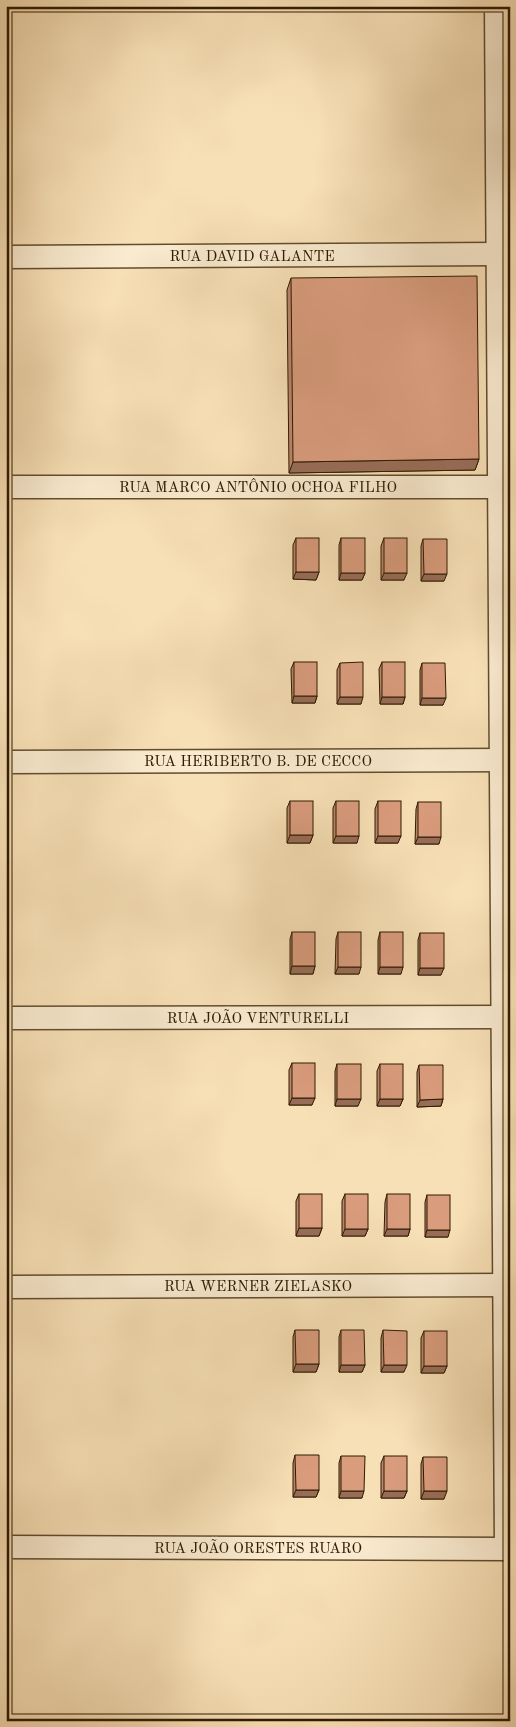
<svg xmlns="http://www.w3.org/2000/svg" width="516" height="1727" font-family="'Old Standard TT',serif">
<style>
.lines{fill:none;stroke-linecap:round;stroke-linejoin:round}
.minor-casing{stroke:#604c2e;stroke-width:25}
.minor{stroke:#faebd0;stroke-width:22}
.wall{fill:#bb866c;stroke:#2e1a00}
.shaded-wall{fill:#986d58;stroke:#2e1a00}
.building{fill:#d99c7d;stroke:#2e1a00}
.labels{text-anchor:middle;stroke-width:4.5;stroke-linejoin:round;paint-order:stroke}
.street-label{font-size:15px;fill:#2e1a00;stroke:#faebd0}
</style>
<rect width="100%" height="100%" fill="#f8e0b6"/>
<filter id="stains"><feTurbulence type="fractalNoise" baseFrequency=".004" numOctaves="4"/><feColorMatrix values="0 0 0 0 .2 0 0 0 0 .09 0 0 0 0 .02 0 0 0 .5 -.17"/></filter>
<radialGradient id="worn" r=".72"><stop offset=".6" stop-color="#630" stop-opacity="0"/><stop offset="1" stop-color="#630" stop-opacity=".3"/></radialGradient>
<g class="lines">
<g class="minor-casing">
<g id="minor">
<path d="M 496,6 L 506,1549"/>
<path d="M 6,257 L 498,254"/>
<path d="M 6,487 L 510,487"/>
<path d="M 6,762 L 510,760"/>
<path d="M 6,1018 L 510,1017"/>
<path d="M 6,1287 L 510,1285"/>
<path d="M 6,1547 L 510,1549"/>
</g>
</g>
<use href="#minor" class="minor"/>
</g>
<g class="wall">
<path d="M 291,278 L 479,459 L 475,470 L 289,473 L 287,290 Z"/>
<path d="M 296,538 L 319,572 L 316,580 L 293,579 L 293,545 Z"/>
<path d="M 341,538 L 365,573 L 362,580 L 339,580 L 339,545 Z"/>
<path d="M 384,538 L 404,580 L 381,580 L 381,546 Z"/>
<path d="M 423,539 L 444,581 L 421,581 L 421,546 Z"/>
<path d="M 294,662 L 317,696 L 315,703 L 292,703 L 291,669 Z"/>
<path d="M 382,662 L 405,697 L 403,704 L 380,704 L 379,669 Z"/>
<path d="M 340,663 L 361,704 L 337,704 L 337,670 Z"/>
<path d="M 422,663 L 443,705 L 420,705 L 420,670 Z"/>
<path d="M 290,801 L 313,835 L 310,843 L 287,843 L 287,808 Z"/>
<path d="M 336,801 L 357,843 L 333,843 L 333,808 Z"/>
<path d="M 378,801 L 398,843 L 375,843 L 375,809 Z"/>
<path d="M 418,802 L 439,844 L 415,844 L 416,809 Z"/>
<path d="M 292,932 L 315,966 L 313,974 L 290,974 L 290,939 Z"/>
<path d="M 338,932 L 359,974 L 335,974 L 336,939 Z"/>
<path d="M 380,932 L 401,974 L 378,974 L 378,940 Z"/>
<path d="M 420,933 L 441,975 L 418,975 L 418,940 Z"/>
<path d="M 292,1063 L 312,1105 L 289,1105 L 289,1070 Z"/>
<path d="M 337,1064 L 358,1106 L 335,1106 L 335,1071 Z"/>
<path d="M 380,1064 L 403,1099 L 400,1106 L 377,1106 L 377,1071 Z"/>
<path d="M 419,1065 L 443,1099 L 441,1106 L 417,1107 L 417,1072 Z"/>
<path d="M 299,1194 L 322,1228 L 319,1236 L 296,1236 L 296,1201 Z"/>
<path d="M 345,1194 L 368,1229 L 365,1236 L 342,1236 L 342,1201 Z"/>
<path d="M 387,1194 L 410,1229 L 408,1236 L 384,1236 L 385,1202 Z"/>
<path d="M 427,1195 L 448,1237 L 425,1237 L 425,1202 Z"/>
<path d="M 295,1330 L 319,1364 L 316,1372 L 293,1372 L 293,1337 Z"/>
<path d="M 341,1330 L 365,1365 L 362,1372 L 339,1372 L 339,1337 Z"/>
<path d="M 383,1330 L 404,1372 L 381,1372 L 381,1338 Z"/>
<path d="M 424,1331 L 447,1366 L 444,1373 L 421,1373 L 421,1338 Z"/>
<path d="M 295,1455 L 319,1490 L 316,1497 L 293,1497 L 293,1463 Z"/>
<path d="M 341,1456 L 362,1498 L 339,1498 L 339,1463 Z"/>
<path d="M 384,1456 L 407,1491 L 404,1498 L 381,1498 L 381,1463 Z"/>
<path d="M 423,1457 L 444,1499 L 421,1499 L 421,1464 Z"/>
</g>
<g class="shaded-wall">
<path d="M 479,459 L 475,470 L 289,473 L 293,462 Z"/>
<path d="M 296,572 L 319,572 L 316,580 L 293,579 Z"/>
<path d="M 341,573 L 365,573 L 362,580 L 339,580 Z"/>
<path d="M 384,573 L 407,573 L 404,580 L 381,580 Z"/>
<path d="M 424,574 L 447,574 L 444,581 L 421,581 Z"/>
<path d="M 294,696 L 317,696 L 315,703 L 292,703 Z"/>
<path d="M 340,697 L 363,697 L 361,704 L 337,704 Z"/>
<path d="M 382,697 L 405,697 L 403,704 L 380,704 Z"/>
<path d="M 422,698 L 446,698 L 443,705 L 420,705 Z"/>
<path d="M 290,835 L 313,835 L 310,843 L 287,843 Z"/>
<path d="M 336,836 L 359,836 L 357,843 L 333,843 Z"/>
<path d="M 378,836 L 401,836 L 398,843 L 375,843 Z"/>
<path d="M 418,837 L 441,837 L 439,844 L 415,844 Z"/>
<path d="M 292,966 L 315,966 L 313,974 L 290,974 Z"/>
<path d="M 338,967 L 361,967 L 359,974 L 335,974 Z"/>
<path d="M 380,967 L 403,967 L 401,974 L 378,974 Z"/>
<path d="M 420,968 L 444,968 L 441,975 L 418,975 Z"/>
<path d="M 292,1098 L 315,1098 L 312,1105 L 289,1105 Z"/>
<path d="M 337,1099 L 361,1099 L 358,1106 L 335,1106 Z"/>
<path d="M 380,1099 L 403,1099 L 400,1106 L 377,1106 Z"/>
<path d="M 443,1099 L 441,1106 L 417,1107 L 420,1100 Z"/>
<path d="M 299,1228 L 322,1228 L 319,1236 L 296,1236 Z"/>
<path d="M 345,1229 L 368,1229 L 365,1236 L 342,1236 Z"/>
<path d="M 387,1229 L 410,1229 L 408,1236 L 384,1236 Z"/>
<path d="M 427,1230 L 450,1230 L 448,1237 L 425,1237 Z"/>
<path d="M 296,1364 L 319,1364 L 316,1372 L 293,1372 Z"/>
<path d="M 341,1365 L 365,1365 L 362,1372 L 339,1372 Z"/>
<path d="M 384,1365 L 407,1365 L 404,1372 L 381,1372 Z"/>
<path d="M 424,1366 L 447,1366 L 444,1373 L 421,1373 Z"/>
<path d="M 296,1490 L 319,1490 L 316,1497 L 293,1497 Z"/>
<path d="M 341,1491 L 364,1491 L 362,1498 L 339,1498 Z"/>
<path d="M 384,1491 L 407,1491 L 404,1498 L 381,1498 Z"/>
<path d="M 424,1491 L 447,1491 L 444,1499 L 421,1499 Z"/>
</g>
<g class="building">
<path d="M 477,276 L 479,459 L 293,462 L 291,278 Z"/>
<rect x="296" y="538" width="23" height="34"/>
<rect x="341" y="538" width="24" height="35"/>
<rect x="384" y="538" width="23" height="35"/>
<path d="M 423,539 L 447,539 L 447,574 L 424,574 Z"/>
<rect x="294" y="662" width="23" height="34"/>
<path d="M 363,662 L 363,697 L 340,697 L 340,663 Z"/>
<rect x="382" y="662" width="23" height="35"/>
<path d="M 422,663 L 445,663 L 446,698 L 422,698 Z"/>
<rect x="290" y="801" width="23" height="34"/>
<rect x="336" y="801" width="23" height="35"/>
<rect x="378" y="801" width="23" height="35"/>
<rect x="418" y="802" width="23" height="35"/>
<rect x="292" y="932" width="23" height="34"/>
<rect x="338" y="932" width="23" height="35"/>
<rect x="380" y="932" width="23" height="35"/>
<rect x="420" y="933" width="24" height="35"/>
<rect x="292" y="1063" width="23" height="35"/>
<rect x="337" y="1064" width="24" height="35"/>
<rect x="380" y="1064" width="23" height="35"/>
<path d="M 419,1065 L 443,1065 L 443,1099 L 420,1100 Z"/>
<rect x="299" y="1194" width="23" height="34"/>
<rect x="345" y="1194" width="23" height="35"/>
<rect x="387" y="1194" width="23" height="35"/>
<rect x="427" y="1195" width="23" height="35"/>
<path d="M 295,1330 L 319,1330 L 319,1364 L 296,1364 Z"/>
<path d="M 341,1330 L 364,1330 L 365,1365 L 341,1365 Z"/>
<path d="M 383,1330 L 407,1331 L 407,1365 L 384,1365 Z"/>
<rect x="424" y="1331" width="23" height="35"/>
<path d="M 295,1455 L 319,1455 L 319,1490 L 296,1490 Z"/>
<path d="M 341,1456 L 365,1456 L 364,1491 L 341,1491 Z"/>
<rect x="384" y="1456" width="23" height="35"/>
<path d="M 423,1457 L 447,1457 L 447,1491 L 424,1491 Z"/>
</g>
<g class="labels">
<g class="street-label">
<text x="252" y="261">RUA DAVID GALANTE</text>
<text x="258" y="492">RUA MARCO ANTÔNIO OCHOA FILHO</text>
<text x="258" y="766">RUA HERIBERTO B. DE CECCO</text>
<text x="258" y="1023">RUA JOÃO VENTURELLI</text>
<text x="258" y="1291">RUA WERNER ZIELASKO</text>
<text x="258" y="1553">RUA JOÃO ORESTES RUARO</text>
</g>
</g>
<rect width="516" height="1727" fill="none" stroke="#f8e0b6" stroke-width="25"/>
<rect x="8" y="8" width="501" height="1712" fill="none" stroke="#2e1a00" stroke-width="2.5"/>
<rect x="12" y="12" width="491" height="1702" fill="none" stroke="#2e1a00"/>
<rect width="100%" height="100%" filter="url(#stains)"/>
<rect width="100%" height="100%" fill="url(#worn)"/>
</svg>
